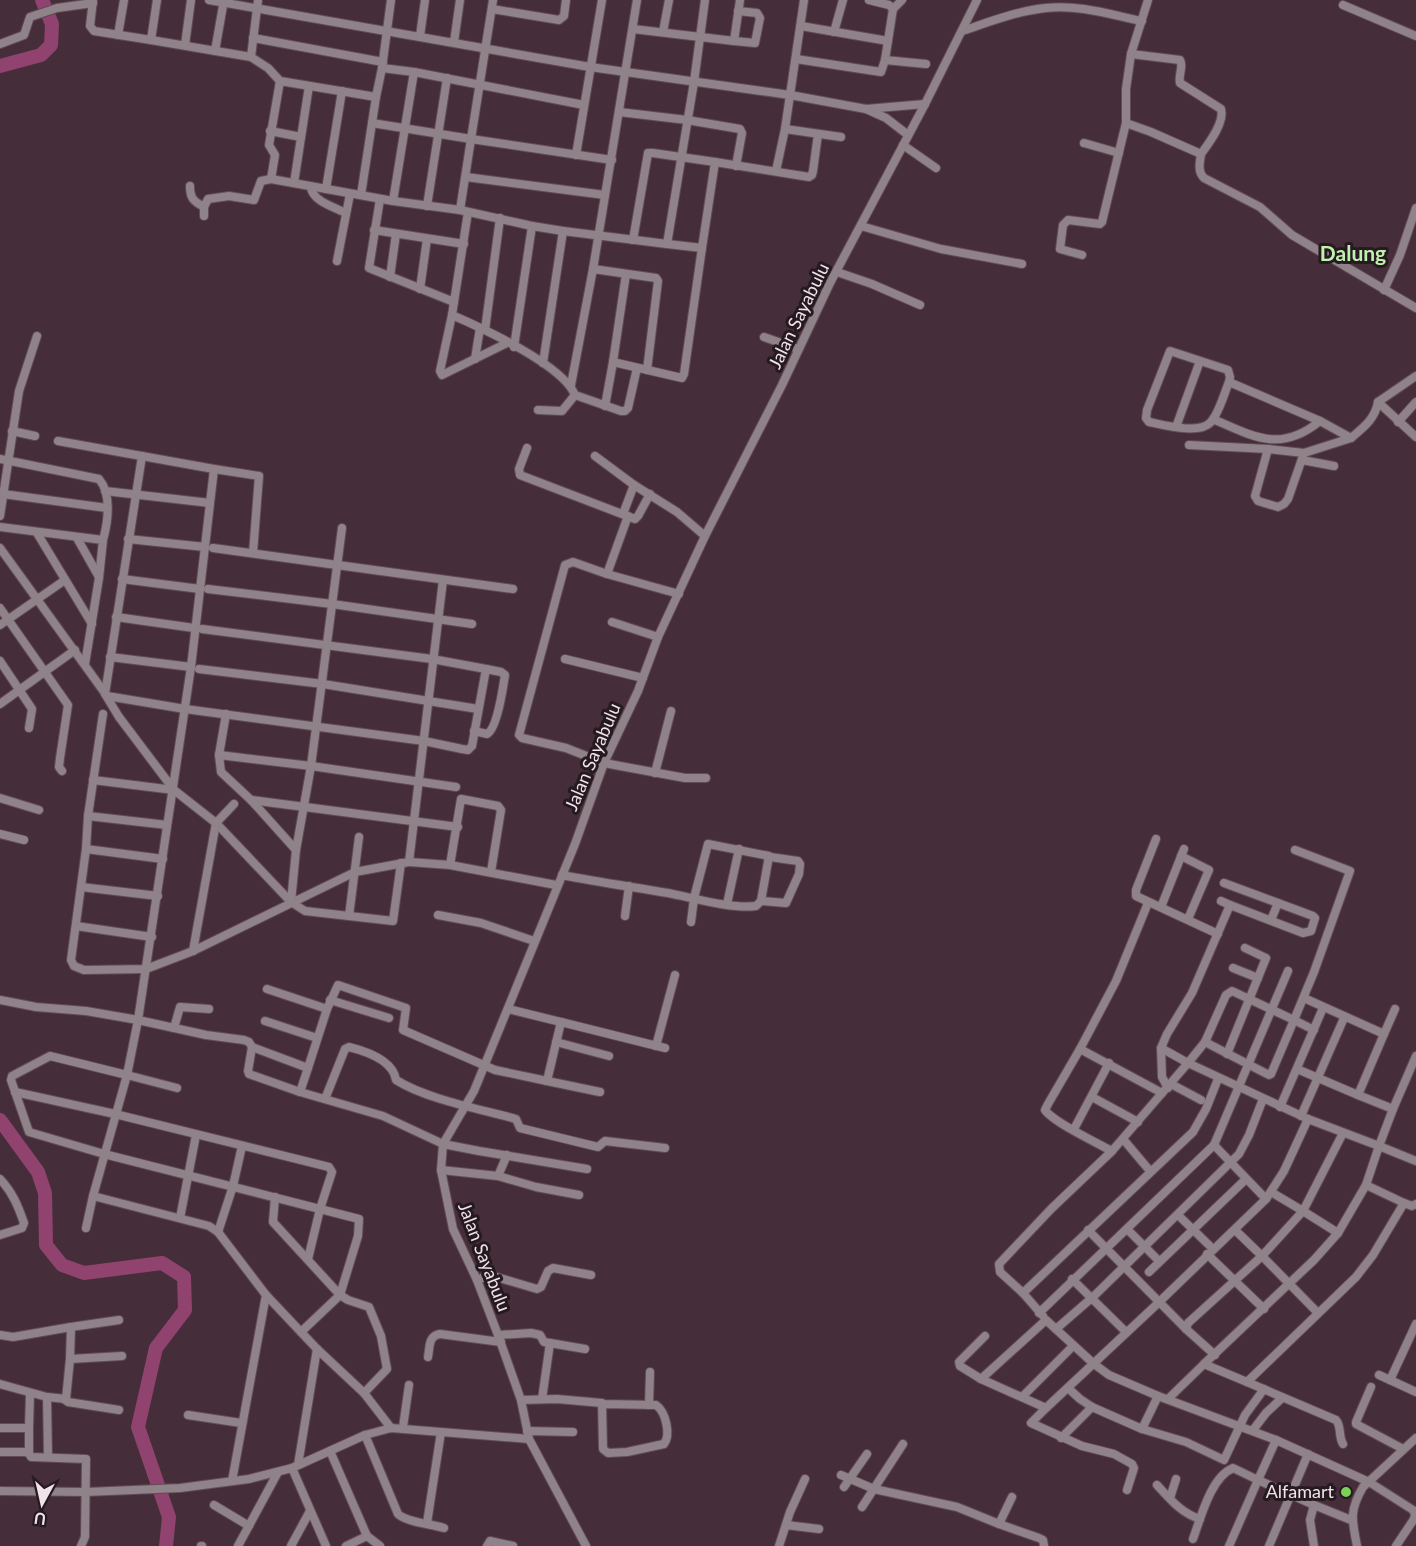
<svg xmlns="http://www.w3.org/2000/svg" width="1416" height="1546" font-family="Lato,sans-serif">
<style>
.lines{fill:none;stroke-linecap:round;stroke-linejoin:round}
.river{stroke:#90436e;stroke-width:14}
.minor-casing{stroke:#624a56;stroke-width:10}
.minor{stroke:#8f8288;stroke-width:8}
.poi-dot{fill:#7ad156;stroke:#251a1f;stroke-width:2}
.labels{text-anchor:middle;stroke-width:6;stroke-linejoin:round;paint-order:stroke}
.street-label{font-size:18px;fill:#f2e2e9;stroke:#251a1f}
.poi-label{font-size:18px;fill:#f2e2e9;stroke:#251a1f;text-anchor:end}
.quarter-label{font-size:21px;font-weight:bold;fill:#c1f1af;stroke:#251a1f}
</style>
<rect width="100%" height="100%" fill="#462d3a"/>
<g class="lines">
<g class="river">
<path d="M 0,66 L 41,55 L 51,45 L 52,24 L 42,0"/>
<path d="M 0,1120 L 38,1172 L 45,1193 L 46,1245 L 62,1265 L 84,1273 L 162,1263 L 184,1277 L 185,1310 L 156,1348 L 138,1427 L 169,1517 L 166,1546"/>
</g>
<g class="minor-casing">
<g id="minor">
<path d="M 93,0 L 90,26 L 94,31 L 151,40"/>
<path d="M 157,0 L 151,40 L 251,57"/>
<path d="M 209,0 L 590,67 L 790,95 L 866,109 L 925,104"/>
<path d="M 258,0 L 251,57 L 268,68 L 280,81"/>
<path d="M 705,0 L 694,82 L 667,244 L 702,248 L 715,162 L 809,177 L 812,175 L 813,171 L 818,134"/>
<path d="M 1343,5 L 1416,36"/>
<path d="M 492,9 L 559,20 L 564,16 L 566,0"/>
<path d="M 893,9 L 902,0"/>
<path d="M 801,26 L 888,41"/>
<path d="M 633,29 L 734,41 L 740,0"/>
<path d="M 962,31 C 989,22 1017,11 1046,8 C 1078,4 1112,15 1142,21"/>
<path d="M 663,32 L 669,0"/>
<path d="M 834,32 L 843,0"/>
<path d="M 118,35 L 124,0"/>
<path d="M 420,36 L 425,0"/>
<path d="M 253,38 L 383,62"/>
<path d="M 734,41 L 755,43 L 760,18 L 757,13 L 738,11"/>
<path d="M 454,42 L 460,0"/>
<path d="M 0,44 L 24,35 L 30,17 L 57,8 L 93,3"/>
<path d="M 185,45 L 191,0"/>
<path d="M 215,51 L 224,0"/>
<path d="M 1131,54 L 1180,60 C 1184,66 1178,75 1180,83 L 1221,109 C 1225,122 1209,143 1201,154"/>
<path d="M 796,59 L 881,72 L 885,60 L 893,9 L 889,5 L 869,0"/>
<path d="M 885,60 L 926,64"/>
<path d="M 382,68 L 414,72 L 584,105"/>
<path d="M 376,97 L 382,68 L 391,0"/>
<path d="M 866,109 L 886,118 L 908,135"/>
<path d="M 619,112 L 687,120 L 740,129 L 742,133 L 736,166"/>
<path d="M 372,123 L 471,139 L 493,0"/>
<path d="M 1126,123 L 1151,132 L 1201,154 C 1200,162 1197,171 1204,178 L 1260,207 L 1292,235 L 1416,308"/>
<path d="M 785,129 L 841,137"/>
<path d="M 270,131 L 301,137"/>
<path d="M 1084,143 L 1119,153"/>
<path d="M 903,145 L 936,168"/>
<path d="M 576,155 L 602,0"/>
<path d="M 776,171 L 785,129 L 804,0"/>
<path d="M 466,177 L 605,195"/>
<path d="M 271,179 L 275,155 L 269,145 L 280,81 L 376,97 L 361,195"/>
<path d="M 294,183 L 309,86"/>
<path d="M 190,186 C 190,198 193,201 204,207"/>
<path d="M 311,187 C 312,201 334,207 346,213"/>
<path d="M 326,189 L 342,91"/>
<path d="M 380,199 L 369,268 L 454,302"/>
<path d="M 393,201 L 414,72"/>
<path d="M 427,206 L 447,78"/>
<path d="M 460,210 L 471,139 L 612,160"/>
<path d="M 468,212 L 452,315 C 482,328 563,365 575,395 L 621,411 L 625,411 L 628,408 L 637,368"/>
<path d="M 204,216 L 204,207 L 208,199 L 229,196 L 254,200 L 261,181 L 271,179 L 393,201 L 460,210 L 532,226 L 563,231"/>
<path d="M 861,226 L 941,249 L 1022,264"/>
<path d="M 374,230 L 464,244"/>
<path d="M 633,240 L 648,153 L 653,153 L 715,162"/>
<path d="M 1082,255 L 1060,249 L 1063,225 L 1068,220 L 1100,224 L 1102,222 L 1126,123 L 1126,89 L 1131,54 L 1148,0"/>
<path d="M 337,261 L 350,194"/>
<path d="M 593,269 L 637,0"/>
<path d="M 837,272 L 872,284 L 920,305"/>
<path d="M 626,274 L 613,362 L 682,378 L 684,374 L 702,248"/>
<path d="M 390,277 L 396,234"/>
<path d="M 420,289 L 427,239"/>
<path d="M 1384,290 L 1400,255 L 1416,208"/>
<path d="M 452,315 L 440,371 L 442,375 L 507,343"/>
<path d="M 485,330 L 500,218"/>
<path d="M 764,337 L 798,349"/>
<path d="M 514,347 L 532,226"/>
<path d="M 475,359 L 480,328"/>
<path d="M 543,363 L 563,231 L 667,244"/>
<path d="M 1229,382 L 1230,377 L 1228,370 L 1170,351 L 1147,410 L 1146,418 L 1149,422 C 1164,425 1199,435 1211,422 C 1219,413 1224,394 1229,382 L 1320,421 L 1351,438 C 1364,427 1375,419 1378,402 L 1416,437"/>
<path d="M 571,385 L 593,269 L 656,278 L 658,281 L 647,370"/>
<path d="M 1378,402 L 1416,376"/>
<path d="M 605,406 L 613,362"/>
<path d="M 538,410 L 562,411 L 575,395"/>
<path d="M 1213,419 C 1254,437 1281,453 1320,421"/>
<path d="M 1398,422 L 1416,402"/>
<path d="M 1176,427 L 1200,361"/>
<path d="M 12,431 L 35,436"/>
<path d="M 58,441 L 214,469 L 191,667 L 138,1020 L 206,1035 L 244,1040 L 249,1042 L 252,1047 L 248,1071 L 249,1074 L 300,1092 L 383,1116 L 443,1144 L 479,1151 L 587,1169"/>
<path d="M 1189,445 L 1268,449 L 1255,496 L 1258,501 L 1278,507 L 1284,504 L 1288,499 L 1304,453"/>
<path d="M 527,448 L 519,469 L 520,475 L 635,519 L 638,516 L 650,494"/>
<path d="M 1268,449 L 1304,453 L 1351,438"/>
<path d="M 142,456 L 105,694 L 119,717 L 174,790"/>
<path d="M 595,456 L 634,485 L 677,512 L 705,536"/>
<path d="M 0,459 L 99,479 C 112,494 108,522 103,540"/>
<path d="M 1302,460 L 1334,466"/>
<path d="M 214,469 L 259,476 L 253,553"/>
<path d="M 105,491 L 210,503"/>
<path d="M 3,494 L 107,508"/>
<path d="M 623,514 L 634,485"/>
<path d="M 0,516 L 19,391 L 37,336"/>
<path d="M 0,527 L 103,540 L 99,578 L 85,664"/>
<path d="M 37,533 L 92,624"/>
<path d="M 77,538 L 99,577"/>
<path d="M 128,539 L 205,547"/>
<path d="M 0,548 L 107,696 L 185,709 L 424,741 L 462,749 L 468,750 L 472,746 L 486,669 L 432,659 L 202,629"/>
<path d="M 213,548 L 513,589"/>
<path d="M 607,574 L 628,516"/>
<path d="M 122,579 L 200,589"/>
<path d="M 208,589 L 332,604 L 472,624"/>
<path d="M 679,594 L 607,574 L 573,562 L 565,565 L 519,735 L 522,738 L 566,748 L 604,763 L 685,778 L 706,778"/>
<path d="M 0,608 L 68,705 L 60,758 L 59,767 L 62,771"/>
<path d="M 116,617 L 194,628"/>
<path d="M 612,622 L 658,637"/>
<path d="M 0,625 L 65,580"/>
<path d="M 110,657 L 191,667"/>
<path d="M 565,659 L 643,678"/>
<path d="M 0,661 L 32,709 L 29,728"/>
<path d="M 199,669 L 323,684 L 478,709"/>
<path d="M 0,704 L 75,650"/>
<path d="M 103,714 L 88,816 L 86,849 L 71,960 L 74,966 L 84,970 L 146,969 L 193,951 L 355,872 L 409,862 L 443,580"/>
<path d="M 226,714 L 219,755 L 221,772 L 251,800 L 458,827"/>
<path d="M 474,731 L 487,734 C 497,729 503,688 505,675 L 501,672 L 486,669"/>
<path d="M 219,755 L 311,766 L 456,787"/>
<path d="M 655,773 L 671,711"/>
<path d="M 93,780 L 174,790 L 216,823 L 291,902 L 305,911 L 349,916 L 359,837"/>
<path d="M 0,798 L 39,810"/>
<path d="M 251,800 L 296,850"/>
<path d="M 88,816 L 167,825"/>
<path d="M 0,834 L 24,840"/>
<path d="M 1156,839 L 1136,890 L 1136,896 L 1218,934"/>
<path d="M 86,849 L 163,859"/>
<path d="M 1295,850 L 1350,871 L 1314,972 L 1294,1020 L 1314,1030"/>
<path d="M 1181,856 L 1209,870 L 1188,919"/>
<path d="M 409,862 L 450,865 L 556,885"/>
<path d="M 450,865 L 461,799 L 498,806 L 501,810 L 491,872"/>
<path d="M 562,875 C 597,882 633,887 668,893 C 694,898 731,909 756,906 L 761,901 L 769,856 L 708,844 L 694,898 L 691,922"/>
<path d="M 81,887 L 158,896"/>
<path d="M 761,901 L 786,903 L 799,874 L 800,864 L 798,861 L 770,857"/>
<path d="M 1221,901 L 1230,905"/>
<path d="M 291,902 L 296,850 L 311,766 L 342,528"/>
<path d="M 1148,903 L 1116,981 L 1080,1049 L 1048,1104 L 1045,1110 C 1053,1122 1097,1143 1112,1151 L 1188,1063 L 1308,1119 L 1379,1146 L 1393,1109 L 1358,1095 L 1384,1034 L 1304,998"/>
<path d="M 727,904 L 739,849"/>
<path d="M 1161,907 L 1184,849"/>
<path d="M 438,915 L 481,923 L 534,941"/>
<path d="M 349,916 L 393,921 L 401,863"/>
<path d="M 625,916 L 629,886"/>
<path d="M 1271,920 L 1278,903"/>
<path d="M 76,926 L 152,937"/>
<path d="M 193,951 L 216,823 L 234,804"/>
<path d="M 1233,968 L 1258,978"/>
<path d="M 267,989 L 327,1009"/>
<path d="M 1232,991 L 1294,1020 L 1271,1074 L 1269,1075 L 1205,1042 L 1226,995 Z"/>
<path d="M 0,1000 L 36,1007 L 86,1011 L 138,1020 L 127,1075 L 50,1056 L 12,1076 L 11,1080 L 29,1132 L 104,1154 L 359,1219 L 358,1236 L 340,1295"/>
<path d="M 330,1000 L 389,1018"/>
<path d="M 508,1009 L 561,1022"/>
<path d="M 265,1021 L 317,1038"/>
<path d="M 174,1028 L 180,1007 L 209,1009"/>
<path d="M 1384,1034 L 1395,1009"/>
<path d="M 556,1042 L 609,1056"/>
<path d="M 656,1046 L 675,975"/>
<path d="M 252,1047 L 308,1068 L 300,1092"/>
<path d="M 1161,1048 L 1188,1063 L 1205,1042"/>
<path d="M 1080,1049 L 1162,1093"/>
<path d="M 1227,1054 L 1266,958 L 1245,948"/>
<path d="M 308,1068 L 327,1009 L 338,985 L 406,1008 L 403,1030 L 495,1070 L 547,1081 L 561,1022 L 665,1048"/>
<path d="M 1297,1069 L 1358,1095"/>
<path d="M 547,1081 L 600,1092"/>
<path d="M 1171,1084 L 1201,1100"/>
<path d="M 1168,1088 L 1162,1077 L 1161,1048 L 1167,1034 L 1192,993 L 1230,905 L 1303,933 L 1311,931 L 1315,918 L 1313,916 L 1224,883"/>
<path d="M 15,1092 L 115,1114 L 329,1167 L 332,1172 L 320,1209 L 308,1259"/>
<path d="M 1092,1097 L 1138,1122"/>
<path d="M 325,1099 L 345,1049 L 349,1047 C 365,1051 393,1060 396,1080 C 426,1099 480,1109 516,1119 L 520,1128 L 598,1147 L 605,1141 L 665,1148"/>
<path d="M 1280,1107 L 1323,1008"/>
<path d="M 1393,1109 L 1416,1056"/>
<path d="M 1301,1116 L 1344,1018"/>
<path d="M 1308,1119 L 1284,1171 L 1266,1199 L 1155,1306 L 1046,1408 L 981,1379 L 1046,1320 L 1094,1364 L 1109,1375 L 1158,1396 L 1276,1440 L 1369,1482 L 1413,1510 L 1415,1514 L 1414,1519 L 1396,1546"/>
<path d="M 1074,1129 L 1109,1063"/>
<path d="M 1123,1139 L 1150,1171"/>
<path d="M 1214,1145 L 1266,1199"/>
<path d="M 441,1170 L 498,1176 L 536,1187 L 579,1195"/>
<path d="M 498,1176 L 507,1155"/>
<path d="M 0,1179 C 13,1193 18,1206 24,1223 L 22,1228 L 0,1235"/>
<path d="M 1271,1192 L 1303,1211 L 1262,1256 L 1318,1313"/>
<path d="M 93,1196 L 209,1226 L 218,1232 L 266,1295 L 232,1481"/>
<path d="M 275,1197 L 273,1222 L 340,1295 L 348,1300 L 369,1307 L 381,1336 L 387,1369 L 364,1393"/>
<path d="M 1404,1203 L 1412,1206 L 1416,1204"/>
<path d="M 1178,1215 L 1213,1249"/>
<path d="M 180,1218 L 196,1135"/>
<path d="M 86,1228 L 93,1196 L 127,1075 L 177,1088"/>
<path d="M 1127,1229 L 1159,1261"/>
<path d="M 1088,1230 L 1186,1329 L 1215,1355"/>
<path d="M 218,1232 L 233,1186 L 242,1146"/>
<path d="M 1338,1233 L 1303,1211 L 1343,1133"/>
<path d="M 1207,1254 L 1264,1309"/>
<path d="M 1149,1272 L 1246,1179"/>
<path d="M 1072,1279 L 1126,1332"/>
<path d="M 477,1280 L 487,1276 L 493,1276 L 537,1289 L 541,1287 L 548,1271 L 553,1268 L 591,1275"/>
<path d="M 1023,1293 L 1000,1272 L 999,1264 L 1052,1208 L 1112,1151"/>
<path d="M 266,1295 L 317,1349 L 364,1393 L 391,1428"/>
<path d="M 1039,1313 L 1214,1145 L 1288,971"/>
<path d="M 1043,1316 L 1023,1293 L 1193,1132 L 1206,1109 L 1218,1079"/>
<path d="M 1416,1324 L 1390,1380 L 1416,1392"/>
<path d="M 71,1327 L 119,1320"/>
<path d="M 1056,1329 L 1094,1296 L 1239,1154 L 1249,1135 L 1263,1099"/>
<path d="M 1186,1329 L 1188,1323 L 1262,1256 L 1235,1230"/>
<path d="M 301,1332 L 340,1295"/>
<path d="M 0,1335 L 13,1337 L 71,1327 L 70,1359 L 66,1399 L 47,1397 L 0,1384"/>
<path d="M 498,1335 L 531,1333 L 540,1335 L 544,1342 L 585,1349"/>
<path d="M 428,1357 C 430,1347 428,1336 440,1334 L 501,1342"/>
<path d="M 70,1359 L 122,1356"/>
<path d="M 1379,1375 L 1390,1380"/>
<path d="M 981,1379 L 960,1366 L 959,1362 L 985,1336"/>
<path d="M 1247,1382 L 1204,1364 L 1314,1260 L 1338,1233 L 1366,1185"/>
<path d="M 1371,1387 L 1356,1422 L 1356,1424 L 1403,1449"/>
<path d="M 1068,1388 L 1080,1399 L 1092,1407 L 1142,1429 L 1186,1442 L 1224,1460 L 1245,1415 L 1264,1389"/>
<path d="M 47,1397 L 48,1457"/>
<path d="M 1022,1397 L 1073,1346"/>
<path d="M 64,1399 L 68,1402 L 119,1410"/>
<path d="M 542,1399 L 550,1343"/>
<path d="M 1168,1399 L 1204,1364"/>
<path d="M 521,1400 L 557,1399 L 602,1403 L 603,1449 L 608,1453 L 627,1452 L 664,1444 C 671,1435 666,1412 656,1405 L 603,1404"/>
<path d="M 649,1405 L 650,1372"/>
<path d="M 1046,1408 L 1031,1423 L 1082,1446 L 1114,1454 L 1132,1464 L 1134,1468 L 1127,1490"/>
<path d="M 188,1415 L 241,1423"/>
<path d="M 403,1427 L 409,1385"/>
<path d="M 0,1428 L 29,1428 L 29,1453"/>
<path d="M 29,1428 L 30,1393"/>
<path d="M 1142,1429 L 1158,1396"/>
<path d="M 1253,1430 L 1266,1413 L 1282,1398"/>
<path d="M 527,1431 L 573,1432"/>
<path d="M 365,1435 L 398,1514 C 406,1522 431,1524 444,1528"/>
<path d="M 1061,1438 L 1092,1407"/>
<path d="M 1343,1444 C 1338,1436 1342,1427 1336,1420 L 1247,1382 L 1356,1277 L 1373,1255 L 1404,1203 L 1366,1185 L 1379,1146 L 1416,1161"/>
<path d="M 330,1451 L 367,1536"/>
<path d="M 0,1452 L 25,1452 L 29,1453 L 31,1457 L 86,1459 L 85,1537 L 81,1546"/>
<path d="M 298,1465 L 317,1349"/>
<path d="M 292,1468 L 326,1546"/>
<path d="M 841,1475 L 874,1489 L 957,1507 L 999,1524"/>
<path d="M 1157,1485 C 1170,1499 1181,1513 1200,1519"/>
<path d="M 844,1487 L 867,1454"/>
<path d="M 0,1491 L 86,1492 L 180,1488 L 249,1479 L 292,1468 L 365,1435 L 391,1428 L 529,1439"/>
<path d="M 1012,1497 L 999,1524 L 1039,1538 L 1043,1540 L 1044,1546"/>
<path d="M 1170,1498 L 1176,1479"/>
<path d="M 214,1505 L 249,1526"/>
<path d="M 1314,1505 L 1351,1520"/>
<path d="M 862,1507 L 903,1444"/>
<path d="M 427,1523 L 441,1432"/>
<path d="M 786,1525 L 819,1529"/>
<path d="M 1193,1539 C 1201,1517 1211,1477 1233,1468 L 1258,1480 L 1276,1440"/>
<path d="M 201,1546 L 202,1546"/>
<path d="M 238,1546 L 278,1472"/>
<path d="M 291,1546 L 310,1511"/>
<path d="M 346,1546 L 367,1536 L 380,1546"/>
<path d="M 487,1546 L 490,1541 L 513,1546"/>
<path d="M 586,1546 L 529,1439 L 521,1400 L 498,1335 L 477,1280 L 453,1229 L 441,1170 L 443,1144 L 474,1091 L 575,844 L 604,763 L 638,691 L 658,637 L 705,536 L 782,385 L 830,283 L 925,104 L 977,0"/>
<path d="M 779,1546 L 790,1512 L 805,1479"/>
<path d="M 1229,1546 L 1258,1480 L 1314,1505 L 1310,1520 L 1314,1546"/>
<path d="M 1269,1546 L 1308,1454"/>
<path d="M 1357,1546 C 1352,1520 1349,1511 1363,1487 L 1416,1438"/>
</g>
</g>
<use href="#minor" class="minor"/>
</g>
<circle class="poi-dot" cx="1346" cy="1492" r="6"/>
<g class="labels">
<g class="street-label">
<text transform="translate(799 316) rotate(-64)" y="6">Jalan Sayabulu</text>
<text transform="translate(593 757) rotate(-67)" y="6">Jalan Sayabulu</text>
<text transform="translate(484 1257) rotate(69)" y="6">Jalan Sayabulu</text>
</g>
<g class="poi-label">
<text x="1334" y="1498">Alfamart</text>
</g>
<g class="quarter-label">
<text x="1353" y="261">Dalung</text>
</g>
</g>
<g transform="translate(42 1504) rotate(188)" stroke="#251a1f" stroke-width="4.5" paint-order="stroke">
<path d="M0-4.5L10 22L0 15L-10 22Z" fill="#f2e2e9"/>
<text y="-9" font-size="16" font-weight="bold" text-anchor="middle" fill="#f2e2e9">U</text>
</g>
</svg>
